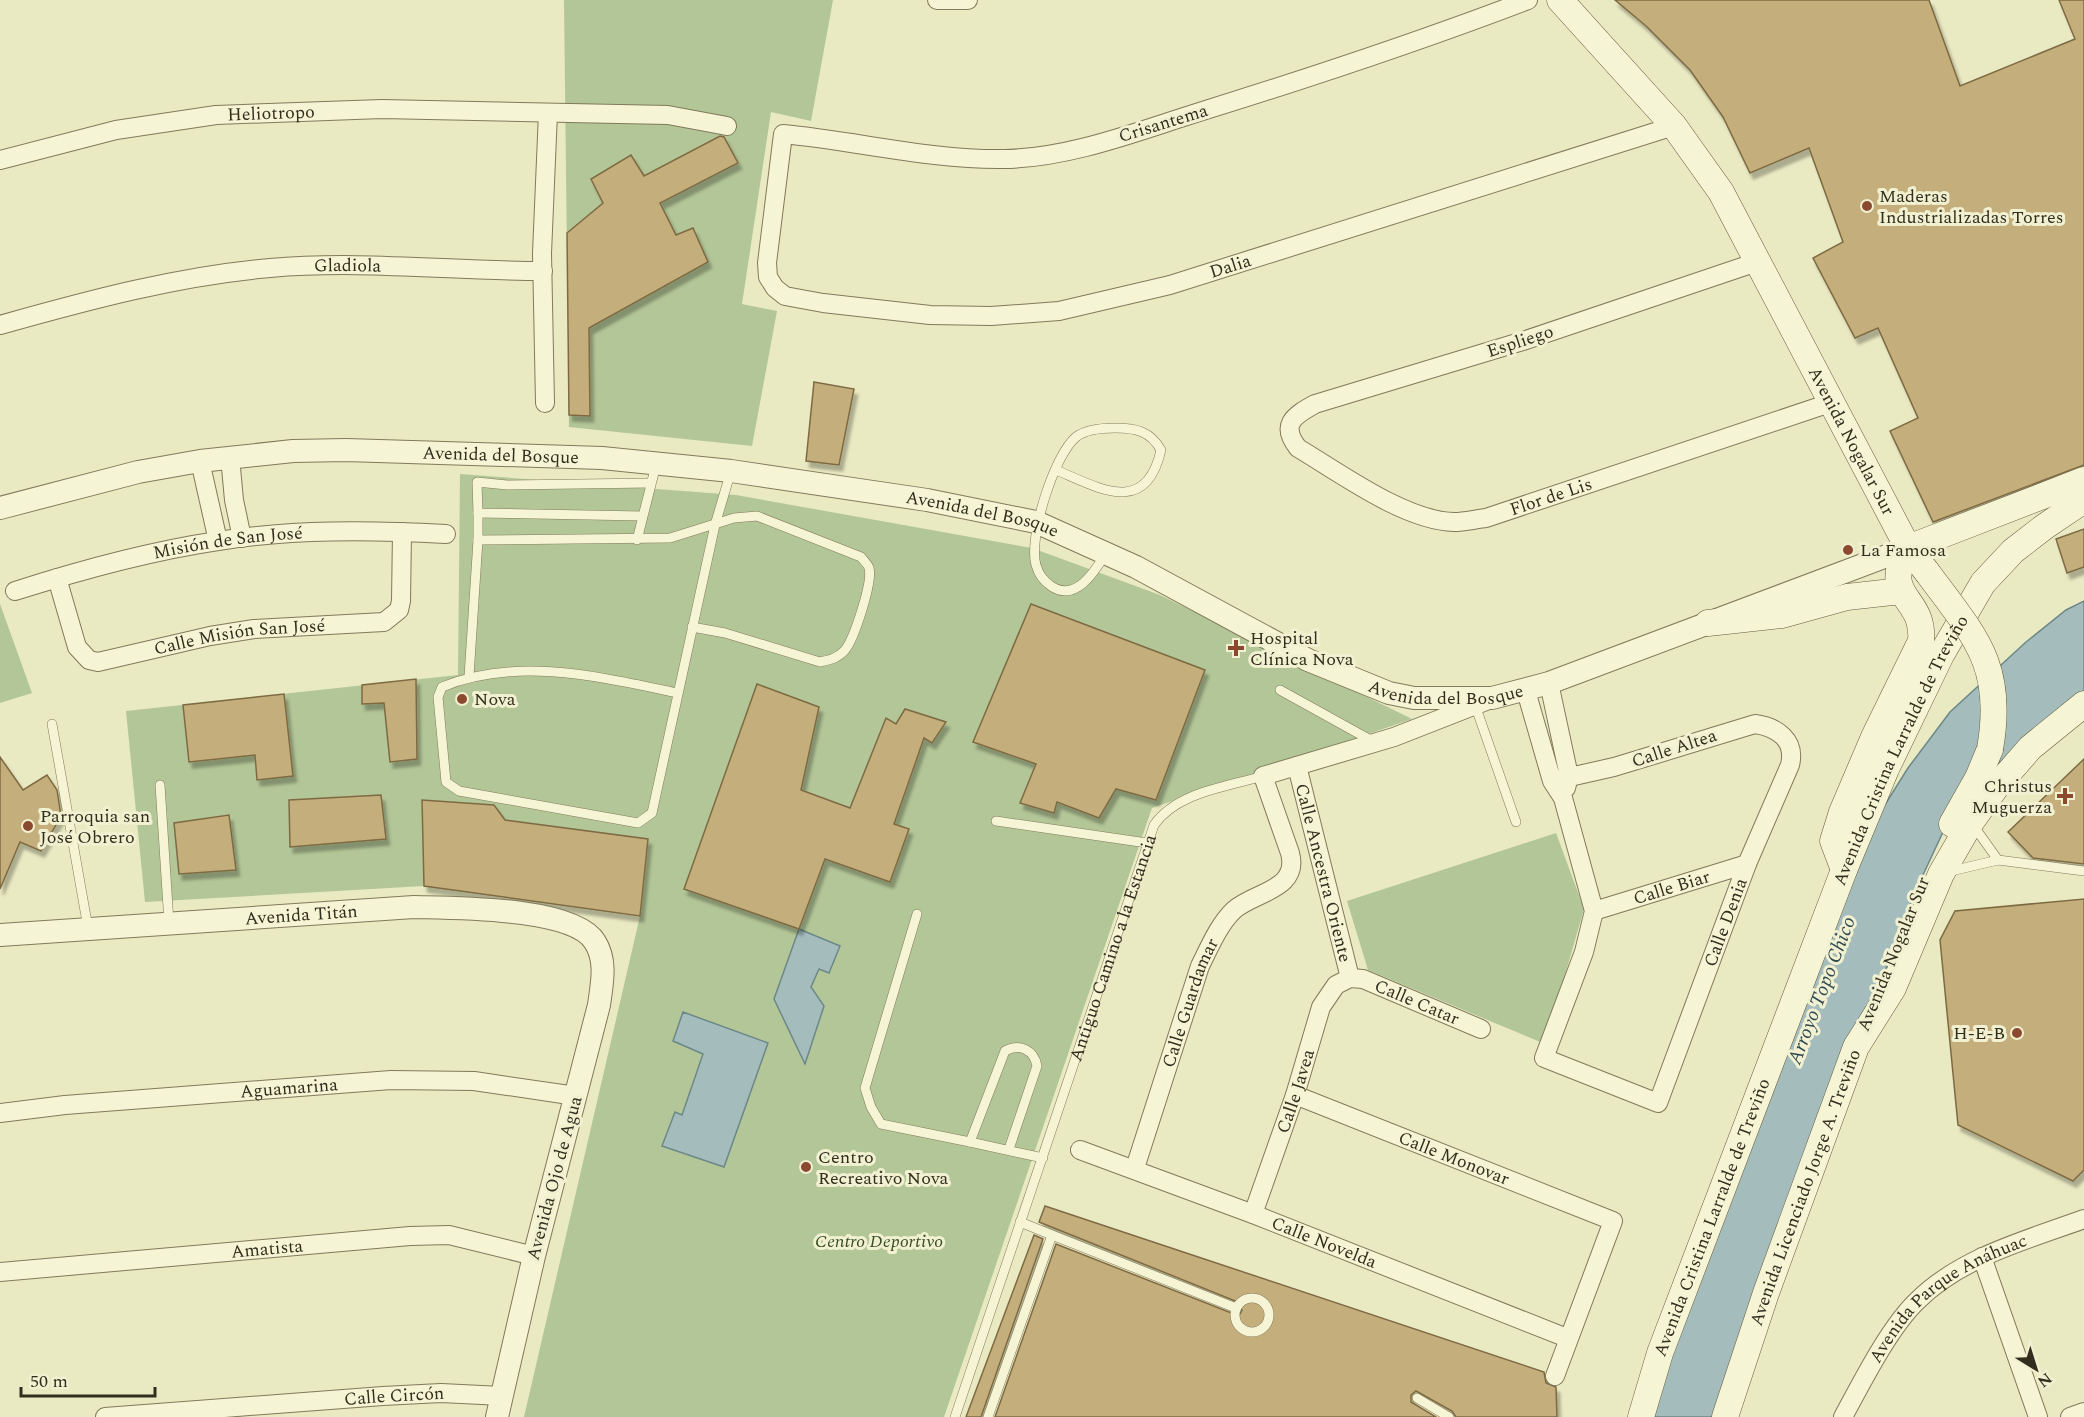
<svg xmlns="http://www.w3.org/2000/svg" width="2084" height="1417" font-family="Spectral,serif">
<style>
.green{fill:#b3c697}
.water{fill:#a4bcbc;stroke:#6c8889;stroke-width:1.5}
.building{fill:#c4ae7b;stroke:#7e6b43;stroke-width:1.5;filter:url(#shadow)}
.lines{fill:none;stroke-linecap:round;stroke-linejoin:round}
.service-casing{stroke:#817a5b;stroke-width:10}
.minor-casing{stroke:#817a5b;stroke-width:20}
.tertiary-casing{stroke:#817a5b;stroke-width:24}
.secondary-casing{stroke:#635b3e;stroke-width:27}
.service{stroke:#f5f4d4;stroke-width:9}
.minor{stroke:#f5f4d4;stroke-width:18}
.tertiary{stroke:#f5f4d4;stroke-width:22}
.secondary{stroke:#f5f4d4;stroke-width:26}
.secondary-bridge-casing{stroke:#635b3e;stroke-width:27;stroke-linecap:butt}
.secondary-bridge{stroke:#f5f4d4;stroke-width:26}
.poi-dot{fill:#8b4930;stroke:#f1f1d1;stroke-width:2}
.labels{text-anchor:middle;stroke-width:6;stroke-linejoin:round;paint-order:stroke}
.street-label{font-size:18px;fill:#322e1e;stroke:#f1f1d1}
.poi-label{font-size:18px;fill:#322e1e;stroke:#f1f1d1;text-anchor:start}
.park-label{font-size:18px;font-style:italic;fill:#384d26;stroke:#f1f1d1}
.water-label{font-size:20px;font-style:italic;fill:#2e4951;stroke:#f1f1d1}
</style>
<defs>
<filter id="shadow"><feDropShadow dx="3.5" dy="6" stdDeviation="1.5" flood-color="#0004"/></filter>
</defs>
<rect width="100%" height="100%" fill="#e9e9c2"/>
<g class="green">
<path d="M 564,0 L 833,0 L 811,121 L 771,112 L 742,304 L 777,311 L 752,446 L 569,427 Z"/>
<path d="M 460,474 L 736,495 L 1032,548 L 1160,595 L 1412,719 L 1152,808 L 944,1417 L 524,1417 L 640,916 L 424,886 L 145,902 L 126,711 L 458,675 Z"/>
<path d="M 0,604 L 32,693 L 0,703 Z"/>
<path d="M 1556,833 L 1584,909 L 1545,1044 L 1368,970 L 1347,901 Z"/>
</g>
<g class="water">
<path d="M 2084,601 L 2084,695 L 2047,720 L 1958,800 L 1915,892 L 1856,1047 L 1725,1417 L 1641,1417 L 1844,870 L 1908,768 L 1950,712 L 2026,642 L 2066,610 Z"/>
<path d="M 799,929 L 840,946 L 829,973 L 819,969 L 811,987 L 824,1006 L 805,1064 L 774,999 Z"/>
<path d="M 683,1012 L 768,1043 L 724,1167 L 662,1146 L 675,1112 L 682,1115 L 703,1054 L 673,1041 Z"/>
</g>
<g class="building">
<path d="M 1615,0 L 1929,0 L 1960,86 L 2075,39 L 2059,0 L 2084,0 L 2084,465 L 1933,522 L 1890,431 L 1918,418 L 1878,328 L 1855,338 L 1813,258 L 1843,242 L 1809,148 L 1750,173 L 1723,117 L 1690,70 L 1646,26 Z"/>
<path d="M 720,136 L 724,137 L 738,163 L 660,203 L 676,235 L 693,228 L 708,262 L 589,328 L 590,416 L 569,415 L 567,233 L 603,203 L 591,179 L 631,155 L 644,176 Z"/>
<path d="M 814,382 L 854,389 L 839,465 L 806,461 Z"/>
<path d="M 2084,529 L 2084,567 L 2067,573 L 2056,539 Z"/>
<path d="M 1031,604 L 1205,670 L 1156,800 L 1116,789 L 1099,818 L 1057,802 L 1054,813 L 1020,803 L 1036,764 L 973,742 Z"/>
<path d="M 416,679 L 417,759 L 390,762 L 384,703 L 362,704 L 362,685 Z"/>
<path d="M 757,684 L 819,707 L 801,790 L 850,808 L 886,718 L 896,724 L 905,709 L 946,722 L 932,743 L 924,738 L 894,824 L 909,829 L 890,882 L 825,859 L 799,929 L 684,889 Z"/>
<path d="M 284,694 L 293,776 L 257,780 L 255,755 L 189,762 L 183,705 Z"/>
<path d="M 0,757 L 23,790 L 47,775 L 57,790 L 61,816 L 41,851 L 20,842 L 0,889 Z"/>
<path d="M 2084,759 L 2084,864 L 2033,858 L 2008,832 Z"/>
<path d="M 381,795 L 386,839 L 290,847 L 289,800 Z"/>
<path d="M 422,800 L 494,805 L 505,820 L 648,839 L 640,916 L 424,886 Z"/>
<path d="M 229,815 L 236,870 L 179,874 L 174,823 Z"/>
<path d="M 2084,899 L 2084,1170 L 2073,1181 L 1958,1125 L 1940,940 L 1955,911 Z"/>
<path d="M 1045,1206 L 1544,1372 L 1546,1383 L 1556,1387 L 1557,1417 L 1456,1417 L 1452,1411 L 1416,1391 L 1411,1395 L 1411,1402 L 1436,1417 L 995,1417 L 1056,1244 L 1234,1314 L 1240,1314 L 1242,1310 L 1238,1302 L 1039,1222 Z"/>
<path d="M 1034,1235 L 1043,1239 L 981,1417 L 966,1417 Z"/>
</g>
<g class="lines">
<g class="service-casing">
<g id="service">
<path d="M 1056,470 C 1099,488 1146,517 1161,450 C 1150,431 1136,428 1115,428 C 1102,428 1086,429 1076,437 C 1054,455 1028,538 1036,565 C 1039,575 1043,580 1051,586 C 1076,603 1095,571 1106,553"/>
<path d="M 478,513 L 478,540"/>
<path d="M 642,516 L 478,513 L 477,482 L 507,485 L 650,483"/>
<path d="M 637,540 L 656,465"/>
<path d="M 469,676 L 478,540 L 670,538 L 734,518 L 757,516 L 861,557 C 863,560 868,564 869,568 C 873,582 854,639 845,650 C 838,658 830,660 820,662 L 725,633 L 692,627"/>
<path d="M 1280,690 L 1374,742"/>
<path d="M 678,693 C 601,677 517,656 442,687 L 438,697 L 446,782 L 459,791 L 638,823 L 652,813 L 715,525 L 731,471"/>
<path d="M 1475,705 L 1516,822"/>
<path d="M 52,724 L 88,928"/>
<path d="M 160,785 L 169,923"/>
<path d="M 996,821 L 1147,843"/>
<path d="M 1973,825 L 1998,860"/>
<path d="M 1947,872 L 1998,860 L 2084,871"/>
<path d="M 917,914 L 865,1088 L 871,1107 L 881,1124 L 970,1142"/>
<path d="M 1009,1149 L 1037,1066 C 1034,1050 1020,1043 1005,1051 L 970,1142 L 1043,1158"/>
<path d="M 1020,1222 L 1052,1235"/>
<circle cx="1252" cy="1315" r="17"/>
<path d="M 1417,1398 L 1449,1417"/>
<path id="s1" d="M 955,1417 L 1154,825 C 1177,792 1226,787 1263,776"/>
<path d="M 988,1417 L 1052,1235 L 1236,1308"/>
</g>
</g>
<g class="minor-casing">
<g id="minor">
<path d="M 937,0 L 968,0"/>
<path id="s2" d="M 1528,0 C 1418,42 1306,79 1193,114 C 1133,133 1068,158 1004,159 C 930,160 857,141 783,134 L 767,263 L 768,277 L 775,288 L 785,296 L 823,303 L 930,315 L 991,316 L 1059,311 L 1170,285 L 1674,126"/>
<path id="s3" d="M 0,160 L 116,130 L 216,115 L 382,109 L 668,115 L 727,126"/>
<path id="s4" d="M 1760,261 L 1523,341 L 1315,404 C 1293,416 1280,425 1298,448 C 1340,473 1405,521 1454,522 C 1464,522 1476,519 1486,518 L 1833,402"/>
<path id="s5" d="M 0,325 C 89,300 178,276 270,268 C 361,260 452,271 543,271"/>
<path d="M 545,403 L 542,253 L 548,113"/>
<path d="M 230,457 L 234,500 L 242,538"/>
<path d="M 200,461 L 218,541"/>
<path id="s6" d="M 57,578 L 77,647 L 89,660 L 98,662 L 210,636 L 254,629 L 384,622 L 399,610 L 401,601 L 402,532"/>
<path id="s7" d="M 15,591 C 81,570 150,551 218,541 C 293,529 370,530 446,534"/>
<path d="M 1549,683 L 1569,776 L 1566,788"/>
<path id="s8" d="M 1526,691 L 1552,781 L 1563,798 L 1594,911 L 1584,952 L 1544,1058 L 1658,1103 L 1747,864 L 1790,765 C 1796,740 1777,727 1755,724 L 1614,767 L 1552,781"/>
<path id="s9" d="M 1297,766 L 1350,978"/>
<path id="s10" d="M 1594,911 L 1747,864"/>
<path id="s11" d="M 1295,1095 L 1613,1221 L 1555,1376"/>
<path id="s12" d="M 0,1113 L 65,1105 L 391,1080 L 474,1081 L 576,1096"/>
<path id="s13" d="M 1080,1150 L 1253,1214 L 1567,1338"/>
<path id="s14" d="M 1135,1168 L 1200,966 C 1209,948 1219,924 1234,910 C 1254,892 1300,890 1290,853 L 1263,776 L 1394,737 L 1486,701"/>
<path id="s15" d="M 1253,1214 L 1295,1095 L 1321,1007 L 1336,985 L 1350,978 L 1363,979 L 1481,1029"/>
<path d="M 1982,1257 L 2038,1417"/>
<path id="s16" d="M 0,1272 L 410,1236 L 449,1235 L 534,1256"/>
<path id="s17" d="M 105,1417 L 383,1396 L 441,1393 L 502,1396"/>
<path id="s18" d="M 1843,1417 C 1862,1382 1889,1328 1917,1301 C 1961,1257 2027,1240 2084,1219"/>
<path d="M 2070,1417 L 2084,1412"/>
</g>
</g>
<g class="tertiary-casing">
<g id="tertiary">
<path id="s19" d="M 0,508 L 138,472 L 200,461 L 293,451 L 346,450 L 602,458 L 731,471 L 927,500 L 1036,522 L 1136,567 L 1308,660 L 1389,693 L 1414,698 L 1492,698 L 1549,683 L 1908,548"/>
<path id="s20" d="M 0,935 L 414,907 C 453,908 574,907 595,942 C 607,961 602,983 599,1005 L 534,1256 L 497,1417"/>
</g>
</g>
<g class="secondary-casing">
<g id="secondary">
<path id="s21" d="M 1560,0 L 1674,126 L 1721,192 L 1908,548 L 1927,572"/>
<path d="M 1708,623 L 1782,615 L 1847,597 L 1901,591"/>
<path d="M 1952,824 L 1978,778 L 1990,749"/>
<path d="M 1844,870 L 1833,841 L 1842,812 L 1874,737 L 1921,641 C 1925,595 1879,599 1908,548 L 2084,480"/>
<path id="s22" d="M 1641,1417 L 1660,1353 L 1844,870 L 1886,769 L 1941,655 L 1983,583 L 2013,551 L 2044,527 L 2084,500"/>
<path id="s23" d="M 1725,1417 L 1766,1293 L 1856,1047 L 1893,988 L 1941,874 L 1971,822 L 1996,787 L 2030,748 L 2084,704"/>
</g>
</g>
<use href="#service" class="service"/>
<use href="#minor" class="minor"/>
<use href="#tertiary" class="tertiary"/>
<use href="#secondary" class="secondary"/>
<g class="secondary-bridge-casing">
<path id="secondary-bridge" d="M 1927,572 C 1974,636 2005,664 1990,749"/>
</g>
<use href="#secondary-bridge" class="secondary-bridge"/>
</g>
<g class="poi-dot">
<circle cx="1867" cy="206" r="6"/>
<circle cx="1848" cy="550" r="6"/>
<path d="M1233 639h6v6h6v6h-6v6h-6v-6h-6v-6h6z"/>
<circle cx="462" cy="699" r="6"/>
<path d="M2062 787h6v6h6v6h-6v6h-6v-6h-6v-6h6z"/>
<circle cx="28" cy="826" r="6"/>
<circle cx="2017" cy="1033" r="6"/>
<circle cx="806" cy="1167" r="6"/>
</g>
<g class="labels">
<g class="street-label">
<text dy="6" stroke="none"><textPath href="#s3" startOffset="276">Heliotropo</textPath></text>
<text transform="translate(1163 123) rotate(-17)" y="6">Crisantema</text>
<text dy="6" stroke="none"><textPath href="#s2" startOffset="1394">Dalia</textPath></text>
<text dy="6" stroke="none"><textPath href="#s5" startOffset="354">Gladiola</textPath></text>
<text transform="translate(1520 341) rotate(-18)" y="6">Espliego</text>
<text dy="6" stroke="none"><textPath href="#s21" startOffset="532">Avenida Nogalar Sur</textPath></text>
<text dy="6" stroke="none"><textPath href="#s19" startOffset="507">Avenida del Bosque</textPath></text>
<text dy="6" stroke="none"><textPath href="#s4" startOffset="801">Flor de Lis</textPath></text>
<text dy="6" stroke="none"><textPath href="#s19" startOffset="993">Avenida del Bosque</textPath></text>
<text dy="6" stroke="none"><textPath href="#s7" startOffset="219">Misión de San José</textPath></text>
<text dy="6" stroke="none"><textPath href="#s6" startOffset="243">Calle Misión San José</textPath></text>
<text dy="6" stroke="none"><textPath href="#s19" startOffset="1497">Avenida del Bosque</textPath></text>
<text transform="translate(1674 748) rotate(-18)" y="6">Calle Altea</text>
<text dy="6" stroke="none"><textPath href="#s22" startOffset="716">Avenida Cristina Larralde de Treviño</textPath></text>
<text dy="6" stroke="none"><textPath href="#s9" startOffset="110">Calle Ancestra Oriente</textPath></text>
<text dy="6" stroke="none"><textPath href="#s10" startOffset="81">Calle Biar</textPath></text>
<text dy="6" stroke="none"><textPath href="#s20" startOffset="302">Avenida Titán</textPath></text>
<text dy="6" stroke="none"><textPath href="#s8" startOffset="702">Calle Denia</textPath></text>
<text dy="6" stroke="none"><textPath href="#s1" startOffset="495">Antiguo Camino a la Estancia</textPath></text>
<text transform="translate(1893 954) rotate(-68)" y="6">Avenida Nogalar Sur</text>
<text dy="6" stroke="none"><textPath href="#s15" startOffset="332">Calle Catar</textPath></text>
<text dy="6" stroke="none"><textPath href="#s14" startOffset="174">Calle Guardamar</textPath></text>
<text dy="6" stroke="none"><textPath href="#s12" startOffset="290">Aguamarina</textPath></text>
<text dy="6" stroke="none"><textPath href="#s15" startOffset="130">Calle Javea</textPath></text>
<text dy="6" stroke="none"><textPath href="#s11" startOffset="171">Calle Monovar</textPath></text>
<text transform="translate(554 1178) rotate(-75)" y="6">Avenida Ojo de Agua</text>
<text dy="6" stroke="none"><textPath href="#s23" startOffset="243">Avenida Licenciado Jorge A. Treviño</textPath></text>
<text dy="6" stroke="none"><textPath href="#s22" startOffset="212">Avenida Cristina Larralde de Treviño</textPath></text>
<text dy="6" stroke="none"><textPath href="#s13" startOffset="261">Calle Novelda</textPath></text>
<text dy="6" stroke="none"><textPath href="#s16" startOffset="268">Amatista</textPath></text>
<text dy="6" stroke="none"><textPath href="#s18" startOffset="164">Avenida Parque Anáhuac</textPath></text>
<text dy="6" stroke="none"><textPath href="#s17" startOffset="290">Calle Circón</textPath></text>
</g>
<g class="poi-label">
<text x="1879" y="202">Maderas<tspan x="1879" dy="21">Industrializadas Torres</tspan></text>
<text x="1860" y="556">La Famosa</text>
<text x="1250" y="644">Hospital<tspan x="1250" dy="21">Clínica Nova</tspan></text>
<text x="474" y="705">Nova</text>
<text x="2052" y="792" text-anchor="end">Christus<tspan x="2052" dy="21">Muguerza</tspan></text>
<text x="40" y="822">Parroquia san<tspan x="40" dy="21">José Obrero</tspan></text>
<text x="2005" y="1039" text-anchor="end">H-E-B</text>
<text x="818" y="1163">Centro<tspan x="818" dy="21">Recreativo Nova</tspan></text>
</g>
<g class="park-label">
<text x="879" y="1247">Centro Deportivo</text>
</g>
<g class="water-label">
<text transform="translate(1821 990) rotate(-69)" y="7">Arroyo Topo Chico</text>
</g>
</g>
<g transform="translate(2036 1369) rotate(142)" stroke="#f1f1d1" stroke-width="4.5" paint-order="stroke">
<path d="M0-4.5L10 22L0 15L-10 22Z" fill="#322e1e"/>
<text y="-9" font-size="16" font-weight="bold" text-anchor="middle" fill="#322e1e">N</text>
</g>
<path d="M21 1387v9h134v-9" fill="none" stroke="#322e1e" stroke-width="3"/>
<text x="30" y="1387" font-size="18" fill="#322e1e" stroke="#f1f1d1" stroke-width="4.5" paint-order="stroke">50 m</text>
</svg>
